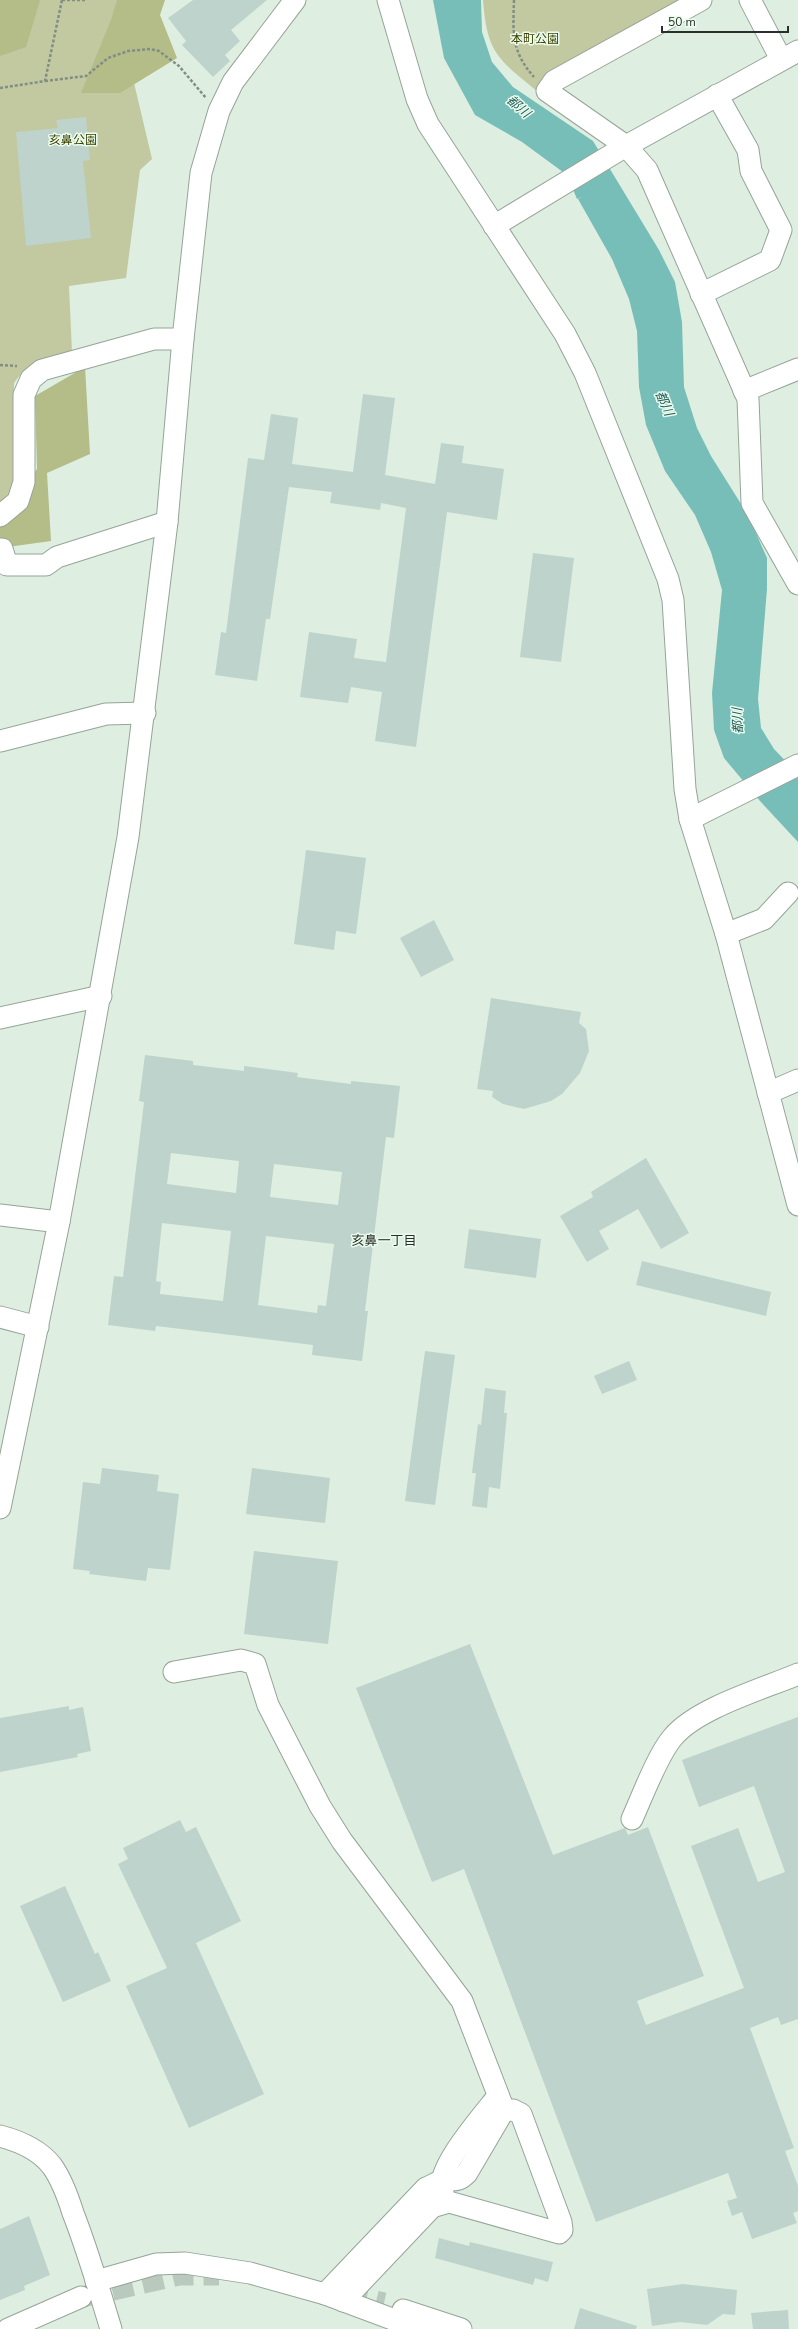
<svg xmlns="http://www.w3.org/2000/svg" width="798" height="2329" font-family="'Nunito Sans','Noto Sans JP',sans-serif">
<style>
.green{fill:#c2c89f}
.forest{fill:#b4bc87}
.water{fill:#78beb8}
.building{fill:#bed3cb;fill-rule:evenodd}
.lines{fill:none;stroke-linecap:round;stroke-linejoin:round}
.minor-tunnel{stroke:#bac9bd;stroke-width:21;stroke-dasharray:21 10;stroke-linecap:butt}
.minor-casing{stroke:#95a498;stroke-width:23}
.path{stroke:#828e85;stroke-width:2.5;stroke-dasharray:3 2;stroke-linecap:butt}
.minor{stroke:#fff;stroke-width:21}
.labels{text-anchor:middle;stroke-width:3;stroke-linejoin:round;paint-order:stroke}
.park-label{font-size:12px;fill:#3d4101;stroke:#ebfcef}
.water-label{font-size:13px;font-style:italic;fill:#245f5b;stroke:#ebfcef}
.neighbourhood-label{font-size:13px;fill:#292f2a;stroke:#ebfcef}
</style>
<rect width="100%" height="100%" fill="#deefe2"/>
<g class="green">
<path d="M 0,0 L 162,0 L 126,49 L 152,159 L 140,170 L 126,278 L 69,286 L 72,352 C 46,358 31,359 14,383 L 13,481 L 9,493 L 0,503 Z"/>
<path d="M 483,0 L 690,0 L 537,91 C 498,59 487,53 483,0 Z"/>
</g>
<g class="forest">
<path d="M 0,0 L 40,0 L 26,47 L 0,56 Z"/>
<path d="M 117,0 L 165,0 L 160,15 L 177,58 L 120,93 L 81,93 L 111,20 Z"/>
<path d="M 85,367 L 90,454 L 47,473 L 51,541 L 0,548 L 0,520 L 37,469 L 35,396 Z"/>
</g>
<path class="water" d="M 433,0 L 481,0 L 482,32 L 492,62 L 513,87 L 593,141 L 659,250 L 675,282 L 682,322 L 684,387 L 697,428 L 711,456 L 748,515 L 767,558 L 767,589 L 758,699 L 761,728 L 774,749 L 798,774 L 798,842 L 760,801 L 724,758 L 714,730 L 712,693 L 722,590 L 711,552 L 695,515 L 665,471 L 646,425 L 639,387 L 637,331 L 629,299 L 612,259 L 578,199 L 582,197 L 577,199 L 567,175 L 522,142 L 475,115 L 444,58 Z"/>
<g class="building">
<path d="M 193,0 L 267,0 L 231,30 L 240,41 L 225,55 L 230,61 L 213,77 L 182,45 L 186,41 L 168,18 Z"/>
<path d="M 86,117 L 90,160 L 83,161 L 91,238 L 26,246 L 16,132 L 58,128 L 56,120 Z"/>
<path d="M 363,394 L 395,398 L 385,475 L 435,484 L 441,443 L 464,446 L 462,463 L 504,469 L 497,520 L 447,512 L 416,747 L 375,741 L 382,692 L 351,687 L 348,703 L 300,697 L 309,632 L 357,639 L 354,658 L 386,662 L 406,508 L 381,503 L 380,510 L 330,503 L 332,492 L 289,487 L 270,619 L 266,619 L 257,681 L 215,675 L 221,632 L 226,633 L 248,458 L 264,460 L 271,414 L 298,418 L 292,464 L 353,472 Z"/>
<path d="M 533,553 L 574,558 L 561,662 L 520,657 Z"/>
<path d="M 306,850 L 366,858 L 356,934 L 336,931 L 334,950 L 294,944 Z"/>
<path d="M 434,920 L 454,960 L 421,977 L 400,938 Z"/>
<path d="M 491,998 L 581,1012 L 579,1023 L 586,1029 L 589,1051 L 580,1073 L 562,1094 L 551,1101 L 524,1109 L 503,1104 L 492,1097 L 493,1091 L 477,1089 Z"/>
<path d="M 145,1055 L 193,1061 L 193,1065 L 244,1071 L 244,1066 L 298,1073 L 297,1077 L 351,1084 L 351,1081 L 400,1086 L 394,1138 L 386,1137 L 365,1311 L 368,1311 L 362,1361 L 312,1355 L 313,1345 L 156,1326 L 155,1331 L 108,1325 L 114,1276 L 123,1277 L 144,1102 L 139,1101 ZM 171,1153 L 239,1161 L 236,1193 L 167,1184 ZM 274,1164 L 342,1172 L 338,1205 L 270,1197 ZM 162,1223 L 231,1231 L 223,1301 L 160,1294 L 161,1282 L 156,1281 ZM 266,1236 L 334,1244 L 326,1306 L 318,1305 L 317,1313 L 258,1305 Z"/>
<path d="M 646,1158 L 689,1233 L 661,1249 L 638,1209 L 599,1231 L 609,1249 L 587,1262 L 560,1216 L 593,1197 L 591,1192 Z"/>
<path d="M 469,1229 L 541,1239 L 536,1278 L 464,1268 Z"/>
<path d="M 642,1261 L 771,1292 L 766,1316 L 636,1285 Z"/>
<path d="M 425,1351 L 455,1355 L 435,1505 L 405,1501 Z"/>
<path d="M 629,1361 L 637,1380 L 602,1394 L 594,1376 Z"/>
<path d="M 485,1388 L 506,1391 L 504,1413 L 507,1413 L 500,1489 L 489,1487 L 487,1508 L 472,1506 L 476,1473 L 472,1473 L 478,1424 L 481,1425 Z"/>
<path d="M 102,1468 L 159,1475 L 157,1491 L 179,1494 L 170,1570 L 148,1568 L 146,1581 L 89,1574 L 90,1571 L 73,1569 L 83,1482 L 100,1484 Z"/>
<path d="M 252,1468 L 330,1478 L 325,1523 L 246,1514 Z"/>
<path d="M 254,1551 L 338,1561 L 328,1644 L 244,1634 Z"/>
<path d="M 470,1644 L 553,1855 L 625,1828 L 628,1835 L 648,1827 L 704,1976 L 637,2001 L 646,2025 L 744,1988 L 691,1846 L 738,1828 L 758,1882 L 785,1872 L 754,1786 L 699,1807 L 682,1760 L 798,1717 L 798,2019 L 781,2025 L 778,2017 L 750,2028 L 794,2148 L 785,2151 L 798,2186 L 798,2211 L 793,2213 L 797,2223 L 752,2239 L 742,2212 L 732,2216 L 727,2201 L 737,2198 L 728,2173 L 596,2222 L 464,1869 L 432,1882 L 356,1688 Z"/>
<path d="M 69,1706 L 69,1710 L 83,1707 L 91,1751 L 77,1754 L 78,1757 L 0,1772 L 0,1718 Z"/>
<path d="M 180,1820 L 186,1832 L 196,1827 L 241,1921 L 196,1943 L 264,2094 L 189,2128 L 126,1986 L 167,1968 L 118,1864 L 128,1859 L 123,1848 Z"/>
<path d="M 65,1886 L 95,1954 L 98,1952 L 111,1981 L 63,2002 L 20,1906 Z"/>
<path d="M 29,2216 L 50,2275 L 24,2286 L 25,2290 L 0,2300 L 0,2229 Z"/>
<path d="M 439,2238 L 469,2246 L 470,2242 L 553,2262 L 548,2282 L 535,2278 L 533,2285 L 435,2258 Z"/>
<path d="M 683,2284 L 737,2290 L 735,2315 L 723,2314 L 707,2325 L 680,2322 L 652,2326 L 647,2289 Z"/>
<path d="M 580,2308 L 637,2326 L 636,2329 L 574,2329 Z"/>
<path d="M 788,2310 L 789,2329 L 753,2329 L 751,2313 Z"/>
</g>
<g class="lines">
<g class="minor-tunnel">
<path d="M 346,2294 L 384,2303"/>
<path d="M 82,2297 L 179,2275 L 219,2275"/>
</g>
<g class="minor-casing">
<g id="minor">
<path d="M 388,0 L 417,99 L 428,124 L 565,334 L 585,373 L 668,579 L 673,600 L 685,789 L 690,819 L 726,934 L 798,1205"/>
<path d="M 701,0 L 554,81 L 547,91 L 626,146 L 647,170 L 748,399 L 752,503 L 798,584"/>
<path d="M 750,0 L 781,59"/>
<path d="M 494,226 L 626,146 L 798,51"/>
<path d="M 701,294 L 770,260 L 781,230 L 751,171 L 748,150 L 717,95"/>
<path d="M 744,391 L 798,369"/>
<path d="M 0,516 L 18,501 L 24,482 L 24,395 L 31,379 L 42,370 L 154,339 L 183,339"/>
<path d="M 0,549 L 2,549 L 7,565 L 46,565 L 57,557 L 167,522"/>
<path d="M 0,741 L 106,714 L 145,713"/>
<path d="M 690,819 L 798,765"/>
<path d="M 726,934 L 764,919 L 788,893"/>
<path d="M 0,1018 L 101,996"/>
<path d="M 768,1093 L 798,1080"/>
<path d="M 0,1215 L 59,1222"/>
<path d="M 0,1317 L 38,1327"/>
<path d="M 0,1508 L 59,1222 L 128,837 L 167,522 L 183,339 L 201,173 L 219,111 L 233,82 L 295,0"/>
<path d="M 174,1672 L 241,1660 L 255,1664 L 268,1705 L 320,1806 L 342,1841 L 462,2001 L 504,2110"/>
<path d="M 632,1819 C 642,1797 658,1754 673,1737 C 697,1708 763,1689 798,1674"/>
<path d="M 0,2136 C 19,2141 39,2149 52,2166 C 62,2180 68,2197 73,2213 C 88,2251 99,2290 111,2329"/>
<path d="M 443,2193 C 431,2173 486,2112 498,2096"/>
<path d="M 96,2281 L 156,2264 L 185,2263 L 250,2273 L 325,2294 L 419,2329"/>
<path d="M 325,2294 L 426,2188 C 431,2186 436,2183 441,2181 C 454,2178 456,2184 467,2173 L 504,2110"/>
<path d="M 343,2301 L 432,2207 L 449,2202 L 559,2233 L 562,2230 L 561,2222 L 521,2114 L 513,2110 L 504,2110"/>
<path d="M 403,2310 L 461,2329"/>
<path d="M 8,2329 L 81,2297"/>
</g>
</g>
<g class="path">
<path d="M 62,0 L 87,0"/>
<path d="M 514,0 C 513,33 511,51 534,77"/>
<path d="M 45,81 L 86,76 L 108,58 L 128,51 L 150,49 L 159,51 L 179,66 L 206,98"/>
<path d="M 0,88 L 45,81 L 62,0"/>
<path d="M 0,365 L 17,366"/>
</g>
<use href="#minor" class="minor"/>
</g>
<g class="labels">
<g class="park-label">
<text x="535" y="43">本町公園</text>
<text x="73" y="144">亥鼻公園</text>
</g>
<g class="water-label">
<text transform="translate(519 106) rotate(41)" y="5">都川</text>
<text transform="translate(665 403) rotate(66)" y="5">都川</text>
<text transform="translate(737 721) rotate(-92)" y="5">都川</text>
</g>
<g class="neighbourhood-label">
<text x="384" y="1245">亥鼻一丁目</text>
</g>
</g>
<path d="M662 26v6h126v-6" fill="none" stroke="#292f2a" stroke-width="2"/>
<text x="668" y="26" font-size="12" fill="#292f2a" stroke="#ebfcef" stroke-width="3" paint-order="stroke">50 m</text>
</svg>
